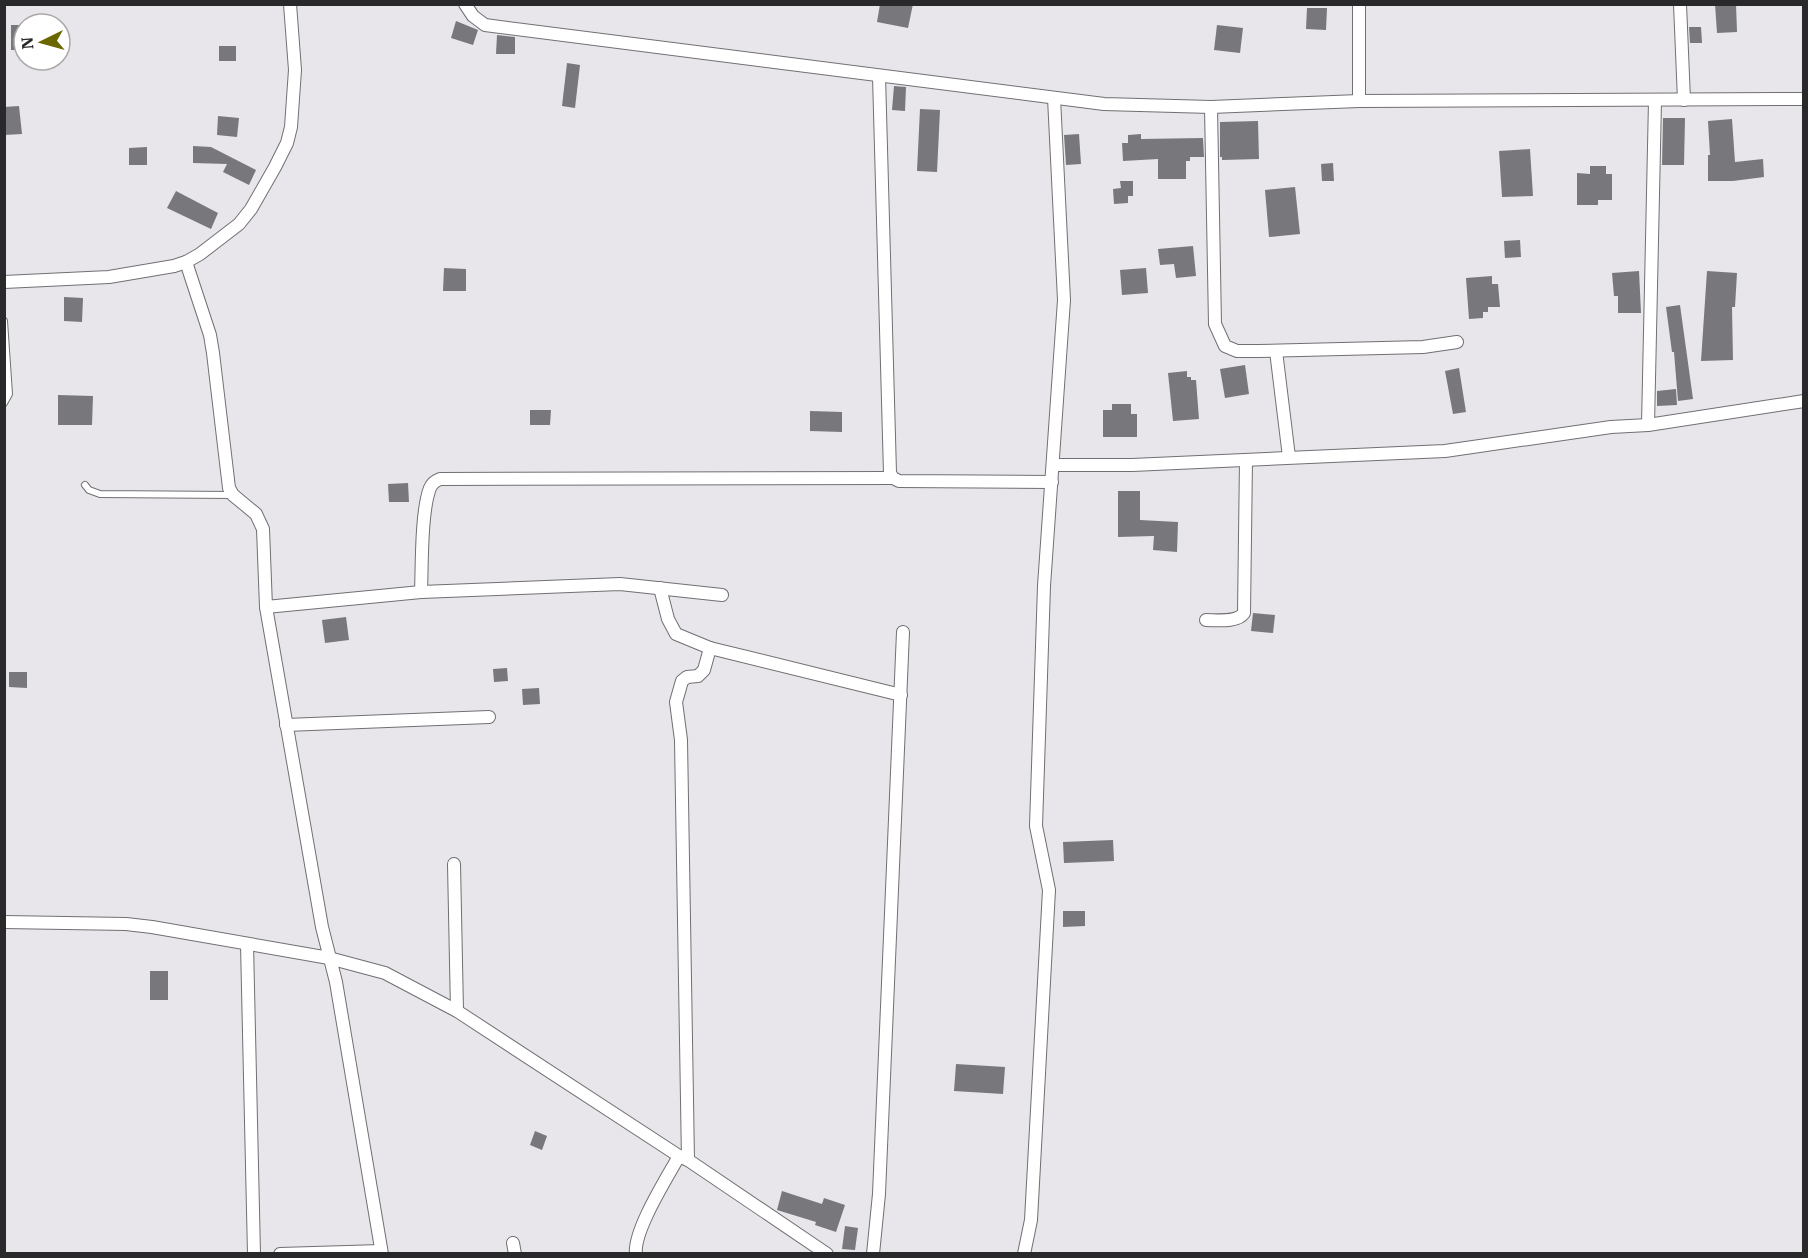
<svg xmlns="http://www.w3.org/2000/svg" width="1808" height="1258" font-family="'IBM Plex Serif',serif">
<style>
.building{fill:#78777b}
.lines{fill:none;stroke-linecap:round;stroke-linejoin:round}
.lane-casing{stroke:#706f73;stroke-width:8}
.street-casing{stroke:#706f73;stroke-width:14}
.lane{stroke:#fff;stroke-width:6}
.street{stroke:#fff;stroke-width:12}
</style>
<rect width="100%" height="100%" fill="#e8e6ea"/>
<g class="building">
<path d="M 880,4 L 913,4 L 908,28 L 877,22 Z"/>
<path d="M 1715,4 L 1736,4 L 1737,32 L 1717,33 Z"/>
<path d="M 1307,8 L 1327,8 L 1326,30 L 1306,29 Z"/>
<path d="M 456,21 L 478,30 L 473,45 L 451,38 Z"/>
<rect x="11" y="25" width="13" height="25"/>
<path d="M 1217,25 L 1243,28 L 1240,53 L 1214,50 Z"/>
<path d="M 1689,27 L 1701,27 L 1702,43 L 1690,43 Z"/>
<path d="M 497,35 L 515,37 L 515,54 L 496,54 Z"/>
<rect x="219" y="46" width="17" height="15"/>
<path d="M 567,63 L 580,65 L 575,108 L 562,106 Z"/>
<path d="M 894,86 L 906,87 L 905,111 L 892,110 Z"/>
<path d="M 19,106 L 22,134 L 4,135 L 4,107 Z"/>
<path d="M 920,109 L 940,110 L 937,172 L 917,171 Z"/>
<path d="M 218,116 L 239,118 L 237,137 L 217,135 Z"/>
<path d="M 1663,118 L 1685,118 L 1684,165 L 1662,165 Z"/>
<path d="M 1732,119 L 1735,162 L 1763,159 L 1764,177 L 1733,181 L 1708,181 L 1708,155 L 1710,155 L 1708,121 Z"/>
<path d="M 1258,121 L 1259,159 L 1222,160 L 1222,157 L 1220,157 L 1220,122 Z"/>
<path d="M 1079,134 L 1081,164 L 1066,165 L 1064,135 Z"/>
<path d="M 1141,134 L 1141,139 L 1203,138 L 1204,157 L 1190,157 L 1190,161 L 1186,161 L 1186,179 L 1158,179 L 1158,159 L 1123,161 L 1122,143 L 1128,143 L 1128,135 Z"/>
<path d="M 193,146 L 211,147 L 256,170 L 249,185 L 223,172 L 227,164 L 193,163 Z"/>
<path d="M 147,147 L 147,165 L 129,165 L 129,148 Z"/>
<path d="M 1530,149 L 1533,196 L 1502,197 L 1499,151 Z"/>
<path d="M 1333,163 L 1334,181 L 1322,181 L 1321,164 Z"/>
<path d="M 1590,166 L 1606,166 L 1606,174 L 1612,174 L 1612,200 L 1598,200 L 1598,205 L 1577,205 L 1577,173 L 1590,174 Z"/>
<path d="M 1120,181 L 1133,181 L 1133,196 L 1128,196 L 1128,203 L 1114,204 L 1113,189 L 1121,188 Z"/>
<path d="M 1295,187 L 1300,234 L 1269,237 L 1265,190 Z"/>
<path d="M 176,191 L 218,213 L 211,229 L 167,208 Z"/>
<path d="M 1520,240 L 1521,257 L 1505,258 L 1504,241 Z"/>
<path d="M 1193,246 L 1196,276 L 1176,278 L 1174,264 L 1160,265 L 1158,249 Z"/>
<path d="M 444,268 L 466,269 L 466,291 L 443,291 Z"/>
<path d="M 1146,268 L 1148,293 L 1122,295 L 1120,270 Z"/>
<path d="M 1639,271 L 1641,313 L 1618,313 L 1618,296 L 1614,296 L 1612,273 Z"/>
<path d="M 1707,271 L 1737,273 L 1735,307 L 1732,307 L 1733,360 L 1701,361 Z"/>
<path d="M 1492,276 L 1492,284 L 1498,284 L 1500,307 L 1488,307 L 1488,312 L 1483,312 L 1483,318 L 1469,319 L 1466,278 Z"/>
<path d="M 64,297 L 83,298 L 82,322 L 64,321 Z"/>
<path d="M 1680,305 L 1693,399 L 1678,401 L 1674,352 L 1672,352 L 1666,307 Z"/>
<path d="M 1245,365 L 1249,394 L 1225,398 L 1220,369 Z"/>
<path d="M 1459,368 L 1466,412 L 1453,414 L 1445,371 Z"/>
<path d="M 1187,371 L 1187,377 L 1191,377 L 1191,380 L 1196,380 L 1199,419 L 1173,421 L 1168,373 Z"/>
<path d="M 1676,389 L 1677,405 L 1657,406 L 1657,391 Z"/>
<path d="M 58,395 L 93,396 L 92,425 L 58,425 Z"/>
<path d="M 1112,404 L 1131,404 L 1131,414 L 1137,414 L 1137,437 L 1103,437 L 1103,410 L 1112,410 Z"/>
<path d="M 530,410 L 551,410 L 550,425 L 530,425 Z"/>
<path d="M 810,411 L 842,412 L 842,432 L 810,431 Z"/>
<path d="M 408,483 L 409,502 L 389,502 L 388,484 Z"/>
<path d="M 1118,491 L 1140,491 L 1140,520 L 1178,522 L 1177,552 L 1153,550 L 1154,536 L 1118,537 Z"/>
<path d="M 1253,613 L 1275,615 L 1273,633 L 1251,631 Z"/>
<path d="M 346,617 L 349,640 L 325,643 L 322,620 Z"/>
<path d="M 507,668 L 508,681 L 494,682 L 493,669 Z"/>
<path d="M 9,672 L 27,672 L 27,688 L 9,687 Z"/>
<path d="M 539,688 L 540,704 L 523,705 L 522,689 Z"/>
<path d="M 1113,840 L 1114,861 L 1064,863 L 1063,842 Z"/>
<path d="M 1063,911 L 1085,911 L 1085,926 L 1063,927 Z"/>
<rect x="150" y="971" width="18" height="29"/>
<path d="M 956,1064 L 1005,1067 L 1003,1094 L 954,1091 Z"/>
<path d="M 535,1131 L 547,1136 L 542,1150 L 530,1145 Z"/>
<path d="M 782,1191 L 822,1204 L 824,1198 L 845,1205 L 836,1232 L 815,1225 L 816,1222 L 777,1210 Z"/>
<path d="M 845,1226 L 858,1228 L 855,1250 L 842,1249 Z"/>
</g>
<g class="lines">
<g class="lane-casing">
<g id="lane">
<path d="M 4,321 L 9,394 L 4,403"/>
<path d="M 85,485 L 89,490 L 100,494 L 233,495"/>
</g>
</g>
<g class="street-casing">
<g id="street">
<path d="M 465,4 L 473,16 L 485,25 L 1104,104 L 1211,107 L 1359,101 L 1804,99"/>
<path d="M 1680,4 L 1684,100"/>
<path d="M 879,76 L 890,473 L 893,478 L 899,481 L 1052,482"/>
<path d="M 1359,101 L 1359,4"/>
<path d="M 1211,107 L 1215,324 L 1225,346 L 1237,351 L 1259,351 L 1423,347 L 1457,342"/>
<path d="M 186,262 L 210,335 L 213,353 L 229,488 L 233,495 L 256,514 L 263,529 L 266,607 L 322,927 L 336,982 L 382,1254"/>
<path d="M 4,282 L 109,277 L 174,266 L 186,262 L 200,254 L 239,224 L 251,209 L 275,167 L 287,143 L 291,127 L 295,70 L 290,4"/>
<path d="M 1276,351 L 1289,457"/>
<path d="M 1648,425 L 1655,101"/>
<path d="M 1053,465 L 1132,465 L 1445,451 L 1611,427 L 1648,425 L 1804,401"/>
<path d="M 660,588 L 668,619 L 676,634 L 710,648 L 704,670 L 698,676 L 687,677 L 682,681 L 676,702 L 681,740 L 688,1160"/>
<path d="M 421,592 C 422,566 421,511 430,488 C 432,483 435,481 440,479 L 893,478"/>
<path d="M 266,607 L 421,592 L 620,584 L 722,595"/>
<path d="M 1206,620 C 1217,620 1237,623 1244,613 L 1246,460"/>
<path d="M 710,648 L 901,695"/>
<path d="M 286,725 L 489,717"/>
<path d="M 454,864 L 457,1011"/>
<path d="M 4,922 L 126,924 L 152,927 L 329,958 L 385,973 L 457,1011 L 679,1156 L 688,1160 L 827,1254"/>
<path d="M 247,944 L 254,1254"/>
<path d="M 513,1243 L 515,1254"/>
<path d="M 280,1254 L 381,1251"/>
<path d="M 636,1254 C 633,1231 667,1178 679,1156"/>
<path d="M 873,1254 L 879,1194 L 903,632"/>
<path d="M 1024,1254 L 1031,1220 L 1049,890 L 1036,826 L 1044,586 L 1064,300 L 1054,98"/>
</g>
</g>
<use href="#lane" class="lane"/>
<use href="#street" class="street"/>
</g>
<rect width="1808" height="1258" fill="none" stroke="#29282a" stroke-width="12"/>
<g transform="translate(42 42) rotate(265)"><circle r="28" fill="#ffffff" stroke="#a9a9aa" stroke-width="1.5"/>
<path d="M0-4.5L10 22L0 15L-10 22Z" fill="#6b6700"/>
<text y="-9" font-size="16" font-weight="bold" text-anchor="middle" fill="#29282a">N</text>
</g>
</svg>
